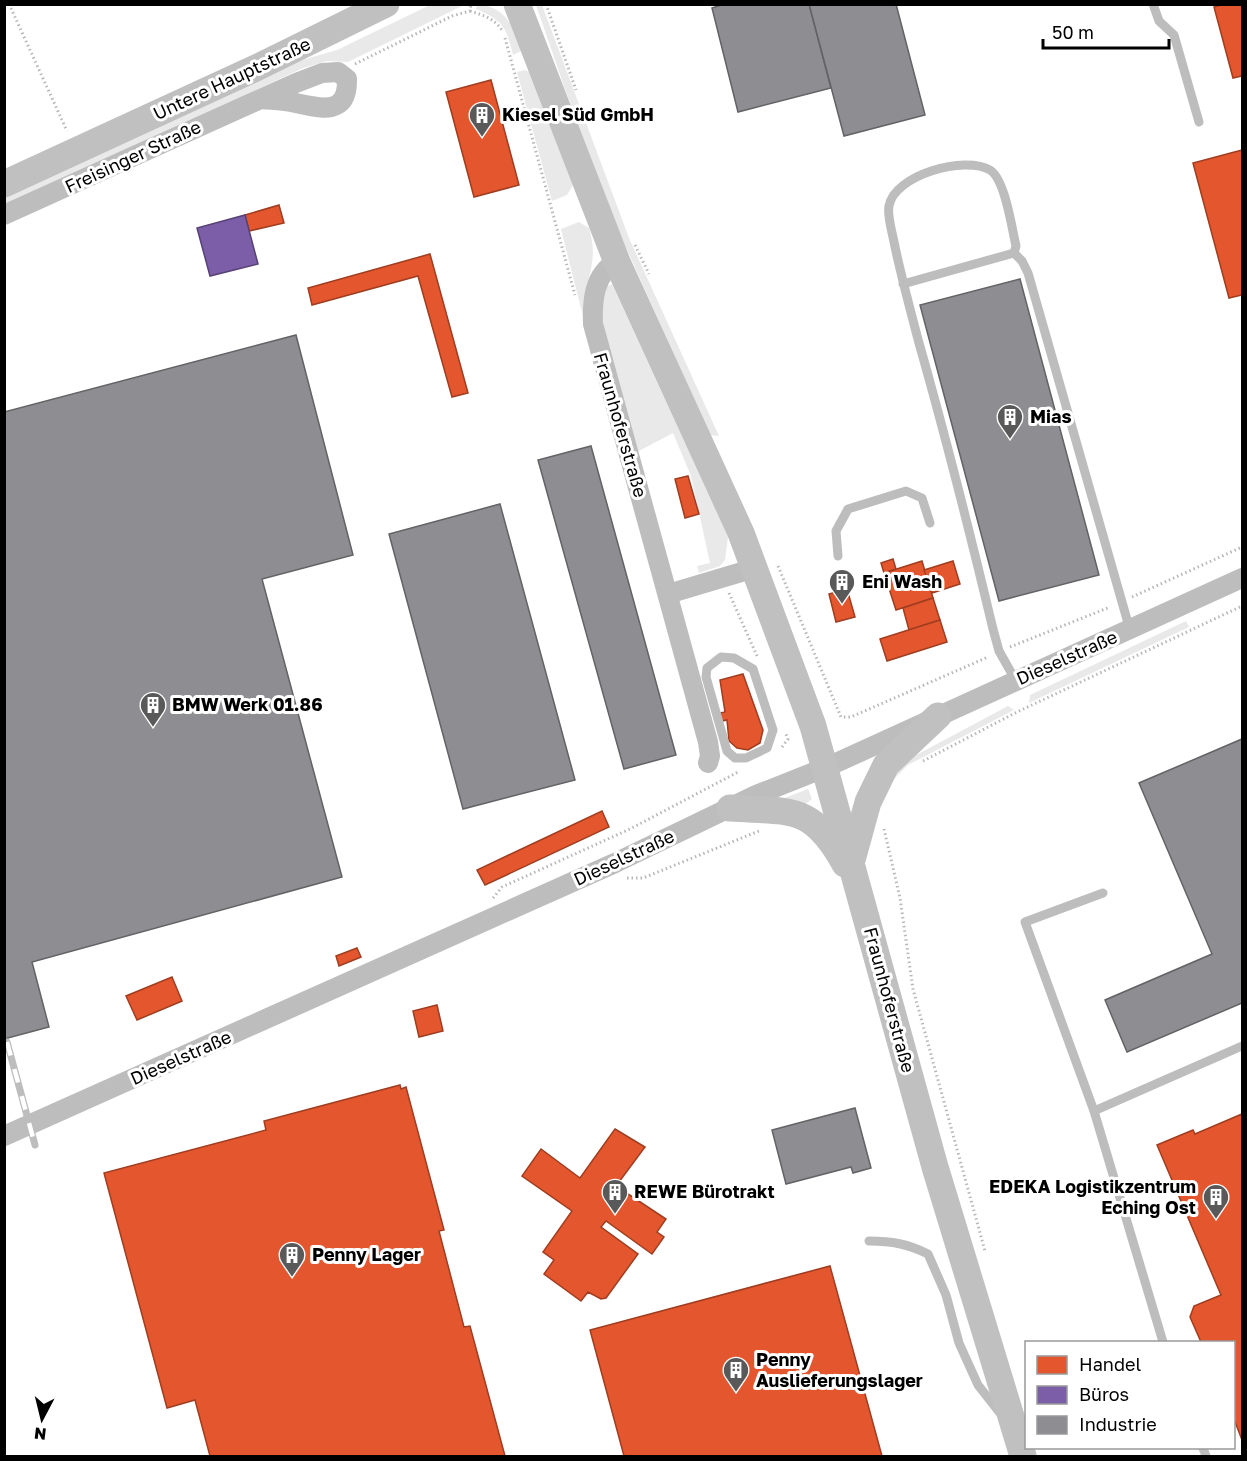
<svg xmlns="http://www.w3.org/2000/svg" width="1247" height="1461" font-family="'Golos Text',sans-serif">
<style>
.green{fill:#e9e9e9}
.shops{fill:#e4572e;stroke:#a03d20;stroke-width:1.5}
.offices{fill:#7b5ea7;stroke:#564275;stroke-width:1.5}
.industry{fill:#8d8d92;stroke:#636366;stroke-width:1.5}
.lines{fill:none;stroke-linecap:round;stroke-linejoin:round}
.path{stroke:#b8b8b8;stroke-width:3;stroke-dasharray:1.5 3;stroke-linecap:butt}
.lane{stroke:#bdbdbd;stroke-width:9}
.street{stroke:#bdbdbd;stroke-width:20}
.secondary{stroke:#c0c0c0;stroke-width:27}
.rail-casing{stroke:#bdbdbd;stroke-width:7}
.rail{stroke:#fff;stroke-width:4.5;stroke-dasharray:14;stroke-linecap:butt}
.labels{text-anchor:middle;stroke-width:6;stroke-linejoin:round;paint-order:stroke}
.street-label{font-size:18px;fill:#000;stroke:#fff}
.poi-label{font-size:18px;font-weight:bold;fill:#000;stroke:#fff;text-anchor:start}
</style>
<rect width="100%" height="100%" fill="#fff"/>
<g class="green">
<path d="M 430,5 L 464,5 L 348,62 L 327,61 L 303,68 L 112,158 L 5,205 L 4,194 L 267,70 L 337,50 Z"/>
<path d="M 477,5 C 505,5 514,28 523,50 L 513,55 C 506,27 504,21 476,9 Z"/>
<path d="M 536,5 L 542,5 L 629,238 L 719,436 L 710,435 L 620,234 L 566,92 Z"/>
<path d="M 525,70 L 531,73 L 573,185 L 567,195 L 552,201 L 517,72 Z"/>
<path d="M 579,222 L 589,228 C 601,266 581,283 584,320 L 561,229 Z"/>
<path d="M 612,284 L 728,537 L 725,560 L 720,566 L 699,573 L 697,566 L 710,563 L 691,476 L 673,433 L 635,453 L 602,319 L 602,300 L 607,286 Z"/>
<path d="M 1186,621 L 1189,627 L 1029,703 L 1030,695 Z"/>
<path d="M 1008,706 L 1014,710 L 908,765 L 889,784 L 905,761 Z"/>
<path d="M 808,789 L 812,799 L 803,806 L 777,801 Z"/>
</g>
<g class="shops">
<path d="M 1224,4 L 1242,4 L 1242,76 L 1233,78 L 1214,7 Z"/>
<path d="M 491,80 L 519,185 L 474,197 L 446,92 Z"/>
<path d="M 1242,150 L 1242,295 L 1229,298 L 1193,163 Z"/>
<path d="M 279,205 L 284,223 L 249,231 L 245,215 Z"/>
<path d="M 430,254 L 468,393 L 452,397 L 418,276 L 312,305 L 308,288 Z"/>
<path d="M 688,476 L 699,514 L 685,518 L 675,479 Z"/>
<path d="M 893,559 L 896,569 L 884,573 L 881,563 Z"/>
<path d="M 922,561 L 933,598 L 896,610 L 884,573 Z"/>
<path d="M 953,561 L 960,584 L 932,593 L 924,570 Z"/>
<path d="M 847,589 L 855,617 L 836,622 L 829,594 Z"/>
<path d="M 933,598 L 940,620 L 909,630 L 903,608 Z"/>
<path d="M 940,620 L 947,642 L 887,661 L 880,639 Z"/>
<path d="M 743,674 L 763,730 L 760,743 L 748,750 L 737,748 L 729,741 L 727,720 L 722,721 L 720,713 L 725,712 L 720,680 Z"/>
<path d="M 602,811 L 609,827 L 485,885 L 477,870 Z"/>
<path d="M 357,948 L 361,957 L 339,966 L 336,956 Z"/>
<path d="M 172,977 L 182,1001 L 137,1020 L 126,996 Z"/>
<path d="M 437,1005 L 443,1031 L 419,1037 L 413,1011 Z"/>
<path d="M 400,1085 L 401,1089 L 406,1087 L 444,1230 L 439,1231 L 464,1327 L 470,1326 L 505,1456 L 210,1456 L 195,1400 L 167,1408 L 104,1173 L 266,1130 L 264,1121 Z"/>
<path d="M 1242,1114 L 1242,1440 L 1234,1419 L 1234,1342 L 1201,1342 L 1190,1317 L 1194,1306 L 1221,1295 L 1157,1145 L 1193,1130 L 1195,1134 Z"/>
<path d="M 615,1129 L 645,1147 L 616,1186 L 666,1219 L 657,1232 L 664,1237 L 652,1254 L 606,1221 L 601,1227 L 638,1254 L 606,1298 L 601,1299 L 588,1292 L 581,1301 L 544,1274 L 554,1260 L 543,1252 L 572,1211 L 522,1176 L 541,1149 L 580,1178 Z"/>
<path d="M 830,1266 L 882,1456 L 624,1456 L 590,1330 Z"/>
</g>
<path class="offices" d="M 245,215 L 258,264 L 210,276 L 197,228 Z"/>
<g class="industry">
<path d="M 724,4 L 809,4 L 831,88 L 738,112 L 712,8 Z"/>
<path d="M 809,4 L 896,4 L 925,115 L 844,136 Z"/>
<path d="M 1020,279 L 1099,575 L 999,601 L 920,305 Z"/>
<path d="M 296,335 L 353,555 L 262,579 L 342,877 L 32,962 L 49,1027 L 4,1039 L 4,412 Z"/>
<path d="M 591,446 L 676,755 L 624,769 L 538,460 Z"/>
<path d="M 500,504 L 575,780 L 463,809 L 389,534 Z"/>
<path d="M 1242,739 L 1242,1003 L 1127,1052 L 1105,1000 L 1212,954 L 1139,783 Z"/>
<path d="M 855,1108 L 871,1168 L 853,1173 L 851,1167 L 786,1184 L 772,1130 Z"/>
</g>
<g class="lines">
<g class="path">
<path d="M 9,4 L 67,131"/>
<path d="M 546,4 L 576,90"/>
<path d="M 470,11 C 483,15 496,19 503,32"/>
<path d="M 505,38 L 575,295"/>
<path d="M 355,64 L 452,16 L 470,11 L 471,4"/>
<path d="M 635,245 L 649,274"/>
<path d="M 778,566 L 841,717 L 851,717 L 988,657"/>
<path d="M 729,593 L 757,656"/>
<path d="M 1132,597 L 1242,547"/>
<path d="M 1010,647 L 1110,607"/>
<path d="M 782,747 L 788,739 L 785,732"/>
<path d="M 923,761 L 1017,712 L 1242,606"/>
<path d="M 884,829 L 900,898 L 913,989 L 985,1251"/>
<path d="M 627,878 L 643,878 L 759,831"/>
<path d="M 493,898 L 502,887 L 630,829 L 740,771"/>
</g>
<g class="lane">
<path d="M 1153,4 L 1159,21 L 1174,35 L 1199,122"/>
<path d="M 1014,253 L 1022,261 L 1028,273 L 1130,630"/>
<path d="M 903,284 L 1014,253 L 1016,246 C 1012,229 1005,179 990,170 C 965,155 894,175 889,206 C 887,216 892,231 894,242 C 901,276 910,309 919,343 C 946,438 970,533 993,629 L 999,651 L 1016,681"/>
<path d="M 838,556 L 836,531 L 848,509 L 906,491 L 922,498 L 930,523"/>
<path d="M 721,657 L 734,658 L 753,669 L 773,730 L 767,748 L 746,758 L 735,758 L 727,751 L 706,677 L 707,668 Z"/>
<path d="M 1094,1111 L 1025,922 L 1103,893"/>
<path d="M 869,1241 C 892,1241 908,1244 928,1254 L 946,1295 L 959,1343 L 978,1385 L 1000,1413"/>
<path d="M 1163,1342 L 1094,1111 L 1242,1046"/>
<path d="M 1203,1448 L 1206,1456"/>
</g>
<g class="street">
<path d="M 4,215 L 296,83 L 322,73 L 338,72 L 347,79 C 348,119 316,107 291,102 C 281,100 271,100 262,99"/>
<path d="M 617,262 C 594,273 592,301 593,324 L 708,742 L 710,756 L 708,763"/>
<path d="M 668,594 L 755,568"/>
<path d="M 4,1136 L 615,863 L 756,795 L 827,767 L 1242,578"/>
</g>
<g class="secondary">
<path d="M 517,4 L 617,262 L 741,533 L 813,726 L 935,1167 L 1023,1456"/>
<path d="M 4,184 L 258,67 L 386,4"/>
<path d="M 730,808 C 791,812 812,804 845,864"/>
<path d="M 852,860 L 868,802 L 886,765 L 938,716"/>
</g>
<g class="rail-casing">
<path id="rail" d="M 7,1042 L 35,1145"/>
</g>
<use href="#rail" class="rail"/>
</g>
<defs>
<g id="building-pin" transform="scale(1.35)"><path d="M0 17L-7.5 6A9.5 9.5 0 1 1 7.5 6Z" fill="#595959" stroke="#fff"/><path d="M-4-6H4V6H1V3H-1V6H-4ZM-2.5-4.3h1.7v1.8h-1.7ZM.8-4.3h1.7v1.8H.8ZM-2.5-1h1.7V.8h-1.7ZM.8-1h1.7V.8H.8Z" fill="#fff"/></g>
</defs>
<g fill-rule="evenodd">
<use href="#building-pin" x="482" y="115"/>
<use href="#building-pin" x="1010" y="417"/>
<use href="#building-pin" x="842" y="582"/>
<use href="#building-pin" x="153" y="705"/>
<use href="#building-pin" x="615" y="1192"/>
<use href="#building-pin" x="1216" y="1197"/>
<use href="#building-pin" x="292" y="1255"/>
<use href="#building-pin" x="736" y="1370"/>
</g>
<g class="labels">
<g class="street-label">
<text transform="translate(232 79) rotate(-25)" y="6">Untere Hauptstraße</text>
<text transform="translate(133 157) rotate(-25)" y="6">Freisinger Straße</text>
<text transform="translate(620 425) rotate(74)" y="6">Fraunhoferstraße</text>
<text transform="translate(1067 658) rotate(-24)" y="6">Dieselstraße</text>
<text transform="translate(624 858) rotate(-25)" y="6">Dieselstraße</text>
<text transform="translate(889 1000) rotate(75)" y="6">Fraunhoferstraße</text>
<text transform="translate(181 1058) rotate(-24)" y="6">Dieselstraße</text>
</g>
<g class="poi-label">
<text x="502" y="121">Kiesel Süd GmbH</text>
<text x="1030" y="423">Mias</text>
<text x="862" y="588">Eni Wash</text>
<text x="172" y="711">BMW Werk 01.86</text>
<text x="1196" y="1193" text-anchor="end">EDEKA Logistikzentrum<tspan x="1196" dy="21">Eching Ost</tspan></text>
<text x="634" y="1198">REWE Bürotrakt</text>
<text x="312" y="1261">Penny Lager</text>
<text x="756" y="1366">Penny<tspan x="756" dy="21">Auslieferungslager</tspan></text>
</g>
</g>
<rect width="1247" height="1461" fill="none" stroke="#000000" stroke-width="12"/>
<rect x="1025" y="1341" width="210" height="108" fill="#ffffff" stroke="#999999" stroke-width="1.5"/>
<rect x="1037" y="1356" width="30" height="18" fill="#e4572e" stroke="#999999" stroke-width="1.5"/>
<text x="1079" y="1371" font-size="18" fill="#000000">Handel</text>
<rect x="1037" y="1386" width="30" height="18" fill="#7b5ea7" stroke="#999999" stroke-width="1.5"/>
<text x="1079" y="1401" font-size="18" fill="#000000">Büros</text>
<rect x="1037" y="1416" width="30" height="18" fill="#8d8d92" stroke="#999999" stroke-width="1.5"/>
<text x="1079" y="1431" font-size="18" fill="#000000">Industrie</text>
<g transform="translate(42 1419) rotate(187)" stroke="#ffffff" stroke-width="4.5" paint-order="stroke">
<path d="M0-4.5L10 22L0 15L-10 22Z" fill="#000000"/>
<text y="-9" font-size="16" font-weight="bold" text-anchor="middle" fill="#000000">N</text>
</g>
<path d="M1043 39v9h126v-9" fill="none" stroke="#000000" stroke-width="3"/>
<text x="1052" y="39" font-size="18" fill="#000000" stroke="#ffffff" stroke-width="4.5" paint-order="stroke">50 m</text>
</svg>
